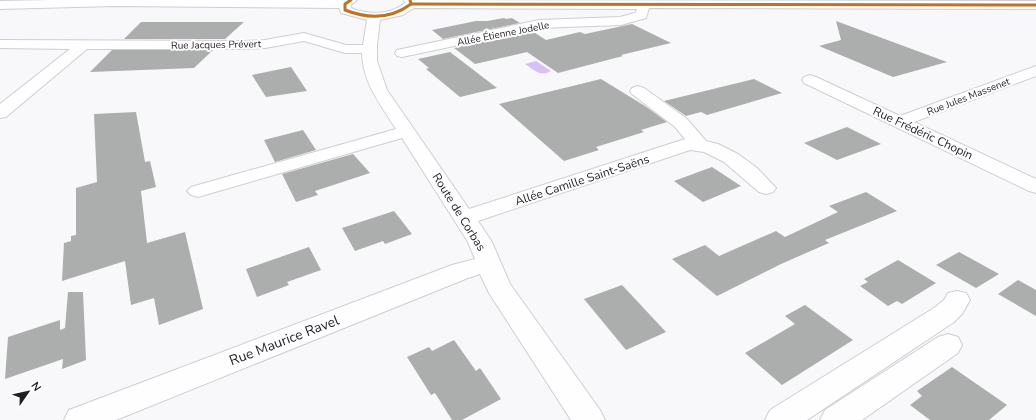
<svg xmlns="http://www.w3.org/2000/svg" width="1036" height="420" font-family="'Nunito Sans',sans-serif">
<style>
.water{fill:#d7c1f2}
.building{fill:#abaeac}
.lines{fill:none;stroke-linecap:round;stroke-linejoin:round}
.minor-casing{stroke:#cfcdd3;stroke-width:2}
.minor{fill:#fefefe;fill-rule:evenodd}
.bus-1-casing{stroke:#fff;stroke-width:5}
.bus-1{stroke:#bc7326;stroke-width:3}
.labels{text-anchor:middle;stroke-width:4;stroke-linejoin:round;paint-order:stroke}
.far-street-label{font-size:10px;fill:#211d25;stroke:#fff}
.street-label{font-size:12px;fill:#211d25;stroke:#fff}
.near-street-label{font-size:14px;fill:#211d25;stroke:#fff}
</style>
<rect width="100%" height="100%" fill="#f8f7fa"/>
<path class="water" d="M 536,61 L 551,71 C 541,77 535,71 525,64 Z"/>
<g class="building">
<path d="M 504,18 L 506,19 L 512,18 L 520,23 L 443,39 L 432,30 L 476,21 L 487,21 Z"/>
<path d="M 836,21 L 947,62 L 893,77 L 819,46 L 841,40 Z"/>
<path d="M 141,22 L 244,22 L 225,39 L 124,39 Z"/>
<path d="M 632,24 L 671,43 L 621,55 L 623,56 L 558,73 L 527,52 L 475,64 L 454,48 L 532,31 L 546,40 L 580,32 L 585,34 Z"/>
<path d="M 112,50 L 213,50 L 194,68 L 90,72 Z"/>
<path d="M 450,52 L 497,88 L 460,97 L 426,69 L 429,68 L 418,59 Z"/>
<path d="M 291,67 L 307,91 L 266,97 L 252,75 Z"/>
<path d="M 601,79 L 645,106 L 667,122 L 641,130 L 644,132 L 596,147 L 599,150 L 564,161 L 499,104 Z"/>
<path d="M 754,79 L 782,93 L 707,115 L 701,112 L 686,116 L 664,101 Z"/>
<path d="M 136,112 L 145,162 L 150,161 L 156,187 L 141,191 L 147,243 L 185,232 L 203,309 L 159,325 L 154,298 L 131,305 L 125,261 L 62,281 L 64,243 L 71,241 L 71,236 L 76,235 L 76,188 L 97,182 L 94,114 Z"/>
<path d="M 847,127 L 881,144 L 837,160 L 804,143 Z"/>
<path d="M 303,130 L 316,150 L 275,162 L 264,140 Z"/>
<path d="M 353,154 L 370,173 L 315,191 L 318,195 L 296,202 L 282,174 Z"/>
<path d="M 712,167 L 741,186 L 703,202 L 674,181 Z"/>
<path d="M 866,192 L 897,211 L 825,240 L 829,243 L 781,264 L 717,296 L 672,259 L 705,245 L 719,256 L 776,231 L 785,237 L 838,212 L 829,206 Z"/>
<path d="M 394,211 L 412,234 L 385,244 L 383,241 L 355,251 L 342,228 Z"/>
<path d="M 309,247 L 321,270 L 287,282 L 289,285 L 257,297 L 246,269 Z"/>
<path d="M 959,252 L 999,274 L 976,288 L 936,265 Z"/>
<path d="M 898,260 L 936,283 L 902,304 L 897,301 L 888,306 L 860,286 L 868,282 L 864,279 Z"/>
<path d="M 1018,280 L 1036,290 L 1036,316 L 998,294 Z"/>
<path d="M 622,285 L 666,332 L 626,350 L 584,299 Z"/>
<path d="M 68,292 L 83,292 L 86,360 L 62,369 L 63,359 L 5,379 L 8,337 L 60,320 L 60,330 L 65,328 Z"/>
<path d="M 805,305 L 853,340 L 782,385 L 745,353 L 795,324 L 785,316 Z"/>
<path d="M 454,340 L 476,371 L 480,368 L 501,399 L 462,420 L 452,420 L 435,393 L 431,395 L 407,357 L 429,347 L 432,351 Z"/>
<path d="M 952,367 L 1007,405 L 989,420 L 930,420 L 910,405 L 922,396 L 917,391 Z"/>
</g>
<g class="lines">
<g class="minor-casing">
<g id="minor">
<path d="M 51,0 L 357,0 L 351,5 L 351,8 C 367,15 391,15 405,3 L 404,0 L 1036,1 L 1036,9 L 649,8 L 646,18 L 621,25 L 539,28 L 402,57 L 397,56 L 395,53 L 397,50 L 539,20 L 620,17 L 635,13 L 637,9 L 414,8 L 403,15 L 380,20 L 377,45 L 377,61 L 387,90 L 469,209 L 685,139 L 675,127 L 632,94 L 630,91 L 632,88 L 638,86 L 644,88 L 687,119 L 706,141 L 718,144 L 738,154 L 757,168 L 776,188 L 773,192 L 766,194 L 759,192 L 724,162 L 704,152 L 690,150 L 478,221 L 492,242 L 510,284 L 600,410 L 605,420 L 571,420 L 489,293 L 480,274 L 468,278 L 116,420 L 64,420 L 69,410 L 452,265 L 475,259 L 468,242 L 402,138 L 198,197 L 191,195 L 187,191 L 191,187 L 396,129 C 380,104 363,83 362,53 L 345,53 L 304,41 L 265,48 L 244,49 L 87,49 L 6,117 L 0,118 L 0,104 L 70,49 L 0,48 L 0,40 L 244,41 L 265,40 L 304,33 L 346,45 L 363,45 L 367,20 L 341,13 L 339,8 L 115,6 L 0,9 L 0,1 Z"/>
<path d="M 1036,66 L 1036,76 L 914,122 L 1036,179 L 1036,193 L 1029,191 L 804,83 L 802,80 L 804,77 L 810,75 L 816,77 L 900,116 Z"/>
<path d="M 957,291 L 966,293 L 970,300 L 962,314 L 954,322 L 807,420 L 765,420 L 770,410 L 934,308 L 944,300 L 948,293 Z"/>
<path d="M 948,334 L 958,337 L 962,345 L 958,353 L 862,420 L 820,420 L 825,410 L 938,337 Z"/>
</g>
</g>
<use href="#minor" class="minor"/>
<g class="bus-1-casing">
<g id="bus-1">
<path d="M 351,0 L 345,4 L 345,10 C 368,19 391,19 411,4 L 410,0"/>
<path d="M 411,4 L 1036,5"/>
</g>
</g>
<use href="#bus-1" class="bus-1"/>
</g>
<g class="labels">
<g class="far-street-label">
<text transform="translate(503 33) rotate(-11)" y="4">Allée Étienne Jodelle</text>
<text transform="translate(216 44) rotate(-1)" y="4">Rue Jacques Prévert</text>
<text transform="translate(968 96) rotate(-21)" y="4">Rue Jules Massenet</text>
</g>
<g class="street-label">
<text transform="translate(923 133) rotate(25)" y="4">Rue Frédéric Chopin</text>
<text transform="translate(582 180) rotate(-18)" y="4">Allée Camille Saint-Saëns</text>
<text transform="translate(459 212) rotate(58)" y="4">Route de Corbas</text>
</g>
<g class="near-street-label">
<text transform="translate(284 340) rotate(-21)" y="5">Rue Maurice Ravel</text>
</g>
</g>
<g transform="translate(28 392) rotate(56)" stroke="#ffffff" stroke-width="3" paint-order="stroke">
<path d="M0-3L7 15L0 10L-7 15Z" fill="#211d25"/>
<text y="-6" font-size="11" font-weight="bold" text-anchor="middle" fill="#211d25">N</text>
</g>
</svg>
